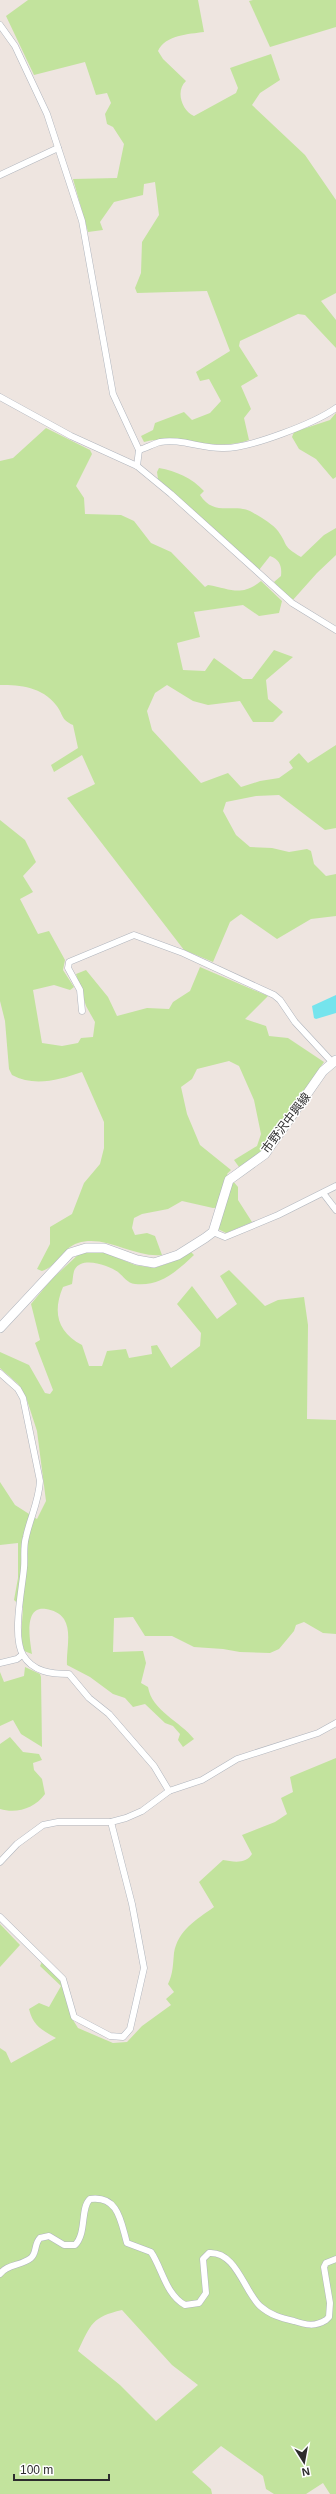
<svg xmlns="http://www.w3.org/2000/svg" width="336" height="2494" font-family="Helvetica,'Noto Sans JP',sans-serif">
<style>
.green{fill:#c2e39d;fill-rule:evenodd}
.water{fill:#75e4ed}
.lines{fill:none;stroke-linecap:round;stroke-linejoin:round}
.street-casing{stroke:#b0b5bd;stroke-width:7}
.secondary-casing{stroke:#b0b5bd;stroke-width:10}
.street{stroke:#fff;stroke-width:6}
.secondary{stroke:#fff;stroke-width:9}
.labels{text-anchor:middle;stroke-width:3;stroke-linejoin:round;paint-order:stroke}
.street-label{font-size:12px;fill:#2d2d2d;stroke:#fff}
</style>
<rect width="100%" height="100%" fill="#eee5e0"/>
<g class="green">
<path d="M 28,0 L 198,0 L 204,32 C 189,34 165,35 158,51 L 163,59 L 186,81 C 175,91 182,111 194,116 L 236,93 L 238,88 L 230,68 L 271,54 L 280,80 L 260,93 L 252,105 L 305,155 L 336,200 L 336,293 L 321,301 L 336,320 L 336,348 L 305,315 L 298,314 L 240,341 L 239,346 L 258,376 L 241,386 L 251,409 L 244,418 L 249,440 C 213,453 180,433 144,442 L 141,436 L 153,430 L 155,423 L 184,412 L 192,420 L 210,413 L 221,401 L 209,379 L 200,381 L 196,372 L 230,351 L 207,291 L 137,293 L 135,288 L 141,273 L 142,242 L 159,215 L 155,182 L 144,184 L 143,195 L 114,202 L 100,222 L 103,230 L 88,232 L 73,179 L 117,178 L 124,144 L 113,127 L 107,124 L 105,114 L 111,103 L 107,93 L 96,95 L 85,62 L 34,75 L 6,16 Z"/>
<path d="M 253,0 L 336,0 L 336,27 L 270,47 L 249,1 Z"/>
<path d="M 336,413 L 336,477 L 333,479 L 316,459 L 299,449 L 292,437 L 294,432 L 330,420 Z"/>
<path d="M 46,428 L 90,450 L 92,454 L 76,486 L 84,498 L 85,514 L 121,515 L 134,521 L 151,543 L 171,552 L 205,587 L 208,585 C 231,589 241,597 261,581 L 282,601 L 279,613 L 259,616 L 243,605 L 194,612 L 200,637 L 177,643 L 183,670 L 205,671 L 214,658 L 243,679 L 252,679 L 274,650 L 293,657 L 266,680 L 268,699 L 283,712 L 273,722 L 253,722 L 240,701 L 208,705 L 193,701 L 167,685 L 155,693 L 147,711 L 152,730 L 201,783 L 228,773 L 241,787 L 260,781 L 279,778 L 293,768 L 289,762 L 299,753 L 308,763 L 336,745 L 336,828 L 325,830 L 279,795 L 256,796 L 226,802 L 223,811 L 236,835 L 250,847 L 272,848 L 289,852 L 307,849 L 311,851 L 314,864 L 326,876 L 336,874 L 336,916 L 311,919 L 277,939 L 241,914 L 230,922 L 213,962 L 184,950 L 67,798 L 95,784 L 82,755 L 54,772 L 51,765 L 78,748 L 73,725 C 60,719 64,715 56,705 C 42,687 21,685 0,685 L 0,461 L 13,458 Z"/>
<path d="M 159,468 C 176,471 192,478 204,491 L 200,495 C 214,517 232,503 250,511 C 257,515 273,524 278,531 C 289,546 281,545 301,557 L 324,535 L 336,528 L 336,555 L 317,573 L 292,601 L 274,582 L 281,576 C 282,566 280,560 270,556 L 259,570 L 158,479 L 157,472 Z"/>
<path d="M 0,820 L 25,840 L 36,862 L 23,876 L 33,892 L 20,899 L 38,934 L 49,931 L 65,960 L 63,970 L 74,987 L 70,990 L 54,985 L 33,990 L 42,1043 L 62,1046 L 78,1043 L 81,1038 L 93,1037 L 95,1022 L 86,1006 L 76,974 L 86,970 L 108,997 L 117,1016 L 147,1008 L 169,1009 L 173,1002 L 190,991 L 200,967 L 268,996 L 245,1019 L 266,1026 L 269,1036 L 288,1038 L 324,1062 L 261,1153 L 239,1167 L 234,1160 L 257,1146 L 261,1134 L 254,1100 L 239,1066 L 229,1061 L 197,1069 L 192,1079 L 181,1087 L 187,1114 L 200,1145 L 231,1170 L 227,1174 L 238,1187 L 238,1200 L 252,1222 L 226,1233 L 218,1229 L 224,1207 L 213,1208 L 182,1201 L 168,1209 L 142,1214 L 134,1218 L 132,1228 L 135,1235 L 147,1233 L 155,1236 L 162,1255 C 134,1258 105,1234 78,1243 C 62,1248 57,1267 42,1271 L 37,1269 L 50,1244 L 50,1227 L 72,1214 L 84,1183 L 100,1164 L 104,1148 L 104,1122 L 82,1072 C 59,1080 34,1087 12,1075 L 9,1069 L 5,1021 L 0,1001 Z"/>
<path d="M 81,1252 L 103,1252 L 135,1265 L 154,1268 L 172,1262 L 191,1252 L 194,1255 C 177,1271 160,1287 135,1284 C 127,1283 124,1277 118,1272 C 109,1265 82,1256 75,1269 C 73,1272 73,1279 72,1284 L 63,1287 C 52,1313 58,1332 82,1345 L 89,1366 L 102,1366 L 107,1351 L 126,1349 L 129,1358 L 152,1354 L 151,1346 L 157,1345 L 171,1368 L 200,1346 L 201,1333 L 177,1304 L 192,1286 L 217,1319 L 237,1304 L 220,1276 L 229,1270 L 265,1306 L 278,1300 L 304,1297 L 308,1325 L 307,1419 L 336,1420 L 336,1634 L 323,1633 L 304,1622 L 296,1625 L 294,1631 L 279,1649 L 270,1653 L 240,1652 L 223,1649 L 194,1647 L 172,1636 L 145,1636 L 133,1617 L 114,1618 L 113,1652 L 143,1651 L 146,1663 L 141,1683 L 148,1687 C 152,1711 180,1721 194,1739 L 183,1747 L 178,1740 L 180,1734 L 173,1726 L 165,1723 L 145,1704 L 133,1707 L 125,1698 L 113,1694 L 90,1677 L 67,1665 C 66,1651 72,1632 64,1619 C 60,1613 53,1610 46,1609 C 23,1605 30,1641 32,1654 L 24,1651 L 21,1637 L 23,1608 L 14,1600 L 18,1578 L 18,1543 L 0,1545 L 0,1482 L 15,1505 L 37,1519 L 46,1501 L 37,1431 L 26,1397 L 18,1384 L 0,1368 L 0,1352 L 29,1365 L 45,1393 L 50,1394 L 53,1390 L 35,1343 L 40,1340 L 31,1304 L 51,1280 Z"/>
<path d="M 25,1667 L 40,1674 L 41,1677 L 42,1747 L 21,1734 L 13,1720 L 0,1726 L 0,1672 L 4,1682 L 24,1676 Z"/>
<path d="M 10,1737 L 23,1752 L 39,1754 L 42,1760 L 33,1763 L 34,1770 L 42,1779 L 45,1794 C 35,1808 17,1814 0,1809 L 0,1744 Z"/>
<path d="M 336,1758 L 336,2494 L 330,2494 L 323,2483 L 306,2494 L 274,2494 L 266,2489 L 263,2476 L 221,2446 L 192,2472 L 211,2489 L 212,2494 L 0,2494 L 0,2048 L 6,2052 L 11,2063 L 56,2038 C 42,2030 33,2026 29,2009 L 39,2003 L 49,2007 L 61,1986 L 40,1966 L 42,1962 L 60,1979 L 73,2020 L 78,2028 L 113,2043 L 127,2042 L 142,2026 L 171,2005 L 166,1999 L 174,1992 L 168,1984 C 173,1974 173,1964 174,1953 C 178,1930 196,1920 214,1907 L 199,1882 L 223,1860 C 234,1862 246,1864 252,1854 L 242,1835 L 275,1822 L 287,1814 L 281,1798 L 293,1792 L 290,1777 ZM 122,2310 L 172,2365 L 198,2385 L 156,2421 L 120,2385 L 78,2351 C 91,2324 92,2317 122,2310 Z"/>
<path d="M 0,1924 L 20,1945 L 0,1967 Z"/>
</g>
<path class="water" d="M 336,995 L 336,1013 L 316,1019 L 314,1018 L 312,1006 Z"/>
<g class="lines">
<g class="street-casing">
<g id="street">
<path d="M 0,25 L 15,46 L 47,114 L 82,221 L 113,394 L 139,450 L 137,466"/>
<path d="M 0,175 L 58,148"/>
<path d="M 0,397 L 71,436 L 137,466 L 171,494 L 292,603 L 336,630"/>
<path d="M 139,450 C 146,448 153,444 160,442 C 180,438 203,449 224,448 C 251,448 315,423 336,408"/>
<path d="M 82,1011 L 80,990 L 68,968 L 69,962 L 134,935 L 183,953 L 274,995 L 280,1000 L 295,1022 L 332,1062"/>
<path d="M 323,1193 L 336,1210"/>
<path d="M 213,1232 L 225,1237 L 278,1215 L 336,1186"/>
<path d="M 0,1373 L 18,1389 L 23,1398 L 40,1481 C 39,1501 30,1518 26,1537 C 23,1547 25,1558 24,1568 C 22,1590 12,1636 23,1655 C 33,1672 51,1674 69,1674 L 89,1698 L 109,1714 L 154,1766 L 169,1791"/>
<path d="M 0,1663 L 17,1659 L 22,1655"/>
<path d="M 0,1862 L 17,1844 L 43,1825 L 58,1822 L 111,1822 L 126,1818 L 142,1811 L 169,1791 L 202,1780 L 237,1759 L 318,1733 L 336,1723"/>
<path d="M 0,1917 L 63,1979 L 74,2017 L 110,2036 L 123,2037 L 130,2029 L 144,1968 L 132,1904 L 111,1822"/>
<path d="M 0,2274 C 7,2264 21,2266 31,2258 C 37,2253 34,2244 40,2238 L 49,2236 L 64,2245 L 75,2245 C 87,2233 80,2208 90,2199 C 119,2195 121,2223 127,2243 L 151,2252 C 162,2268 166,2295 185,2305 L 199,2303 L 206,2293 L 203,2259 L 209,2253 C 236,2251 244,2291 260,2306 C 270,2315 281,2318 294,2321 C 306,2325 315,2327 326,2320 L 329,2317 L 330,2303 L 324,2267 L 326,2263 L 336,2259"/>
</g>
</g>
<g class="secondary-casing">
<path id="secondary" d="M 0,1328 L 70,1253 L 86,1248 L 104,1248 L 137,1260 L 154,1263 L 178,1255 L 205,1238 L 213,1232 L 229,1180 L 265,1154 L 323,1071 L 336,1060"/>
</g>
<use href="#street" class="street"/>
<use href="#secondary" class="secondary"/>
</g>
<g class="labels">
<g class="street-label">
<text transform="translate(286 1123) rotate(-53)" y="4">市野沢中興線</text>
</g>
</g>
<g transform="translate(304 2462) rotate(169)" stroke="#ffffff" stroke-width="3" paint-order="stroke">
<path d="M0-3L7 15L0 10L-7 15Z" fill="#2d2d2d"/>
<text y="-6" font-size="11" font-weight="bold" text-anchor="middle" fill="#2d2d2d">N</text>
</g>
<path d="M14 2474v6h95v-6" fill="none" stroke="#2d2d2d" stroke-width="2"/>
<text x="20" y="2474" font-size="12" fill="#2d2d2d" stroke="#ffffff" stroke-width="3" paint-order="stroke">100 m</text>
</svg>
